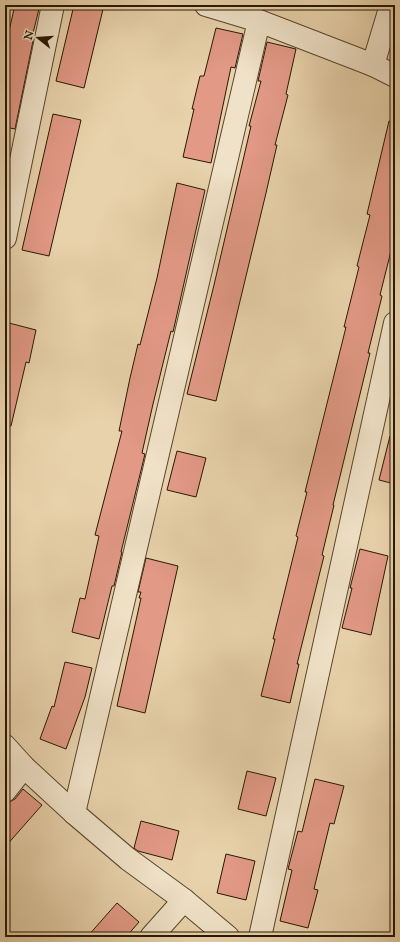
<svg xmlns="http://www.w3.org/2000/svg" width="400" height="942" font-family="'IM FELL Great Primer',serif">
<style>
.building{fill:#e29986;stroke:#281802}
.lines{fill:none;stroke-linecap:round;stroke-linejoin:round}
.minor-casing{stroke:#58462c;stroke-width:24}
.minor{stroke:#f0e2c8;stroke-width:22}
</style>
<rect width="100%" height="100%" fill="#e8d2ab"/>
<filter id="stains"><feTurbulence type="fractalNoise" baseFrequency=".005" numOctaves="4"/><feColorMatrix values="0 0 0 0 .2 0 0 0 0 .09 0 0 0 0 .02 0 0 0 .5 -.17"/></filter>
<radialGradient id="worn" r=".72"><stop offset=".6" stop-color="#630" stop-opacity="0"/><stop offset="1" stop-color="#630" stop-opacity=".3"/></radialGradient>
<g class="building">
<path d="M 15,5 L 40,5 L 31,41 L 33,41 L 15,129 L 5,127 L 5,48 Z"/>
<path d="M 74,5 L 104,5 L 84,88 L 56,81 Z"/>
<path d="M 216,28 L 243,34 L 235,68 L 231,67 L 211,163 L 183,157 L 194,109 L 192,109 L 200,76 L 204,76 Z"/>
<path d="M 267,42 L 296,49 L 286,94 L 288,95 L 275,145 L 277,145 L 266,193 L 216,401 L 187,394 L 214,285 L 251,126 L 249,126 L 261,81 L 258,81 Z"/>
<path d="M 53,114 L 81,120 L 49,256 L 22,250 Z"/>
<path d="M 389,121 L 395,122 L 395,235 L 380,295 L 382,296 L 368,353 L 370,353 L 333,505 L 334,505 L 322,555 L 324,556 L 297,664 L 299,664 L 290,703 L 261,696 L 275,639 L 273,639 L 298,537 L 296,536 L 307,492 L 305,492 L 346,327 L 344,327 L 359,267 L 357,266 L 370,215 L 367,214 Z"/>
<path d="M 177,183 L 205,190 L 173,332 L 171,331 L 153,404 L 142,453 L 145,454 L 121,552 L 122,552 L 114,586 L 112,586 L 99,639 L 72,632 L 80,598 L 85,599 L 99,536 L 95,535 L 122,431 L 119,431 L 130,378 L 138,344 L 140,345 L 157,278 Z"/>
<path d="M 9,323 L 36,330 L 29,363 L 26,362 L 11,426 L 5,425 L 5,339 Z"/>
<path d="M 390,436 L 395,436 L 395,484 L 379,480 Z"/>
<path d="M 177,451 L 206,458 L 196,497 L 167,490 Z"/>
<path d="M 360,549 L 388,556 L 371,635 L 342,628 L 352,588 L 350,588 Z"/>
<path d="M 146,558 L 178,566 L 145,713 L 117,706 L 141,598 L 139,598 L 141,592 L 138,592 Z"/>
<path d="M 65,662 L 92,668 L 85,697 L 66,749 L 40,739 L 52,706 L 54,707 Z"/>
<path d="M 247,771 L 276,778 L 266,816 L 238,809 Z"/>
<path d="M 315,779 L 344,786 L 334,824 L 330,823 L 314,889 L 318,890 L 308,928 L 280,921 L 292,870 L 288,869 L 298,831 L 302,832 Z"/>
<path d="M 23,789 L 42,805 L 5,847 L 5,804 L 15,799 Z"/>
<path d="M 141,821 L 179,831 L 172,860 L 138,851 L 134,848 Z"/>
<path d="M 226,854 L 255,861 L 246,900 L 217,893 Z"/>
<path d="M 117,903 L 139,922 L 126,937 L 87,937 Z"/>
</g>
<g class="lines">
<g class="minor-casing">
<g id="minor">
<path d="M 206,5 L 259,21 L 373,65 L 395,76"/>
<path d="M 373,65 L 391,5"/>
<path d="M 5,238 L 53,5"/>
<path d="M 5,746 L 24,767 L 74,813 L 128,859 L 184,900 L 228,937"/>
<path d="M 5,791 L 24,767"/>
<path d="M 74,813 L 259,21"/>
<path d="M 151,937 L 184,900"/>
<path d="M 260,937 L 395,323"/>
</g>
</g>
<use href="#minor" class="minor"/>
</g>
<rect width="400" height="942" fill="none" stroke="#e8d2ab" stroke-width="20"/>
<rect x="6" y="6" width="388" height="930" fill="none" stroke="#281802" stroke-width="2"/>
<rect x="10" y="10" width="380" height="922" fill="none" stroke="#281802"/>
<g transform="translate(38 38) rotate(287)" stroke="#f0e2c8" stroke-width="3" paint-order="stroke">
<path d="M0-3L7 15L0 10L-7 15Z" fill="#281802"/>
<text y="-6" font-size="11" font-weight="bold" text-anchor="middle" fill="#281802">N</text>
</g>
<rect width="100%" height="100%" filter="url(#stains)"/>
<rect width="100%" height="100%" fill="url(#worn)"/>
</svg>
